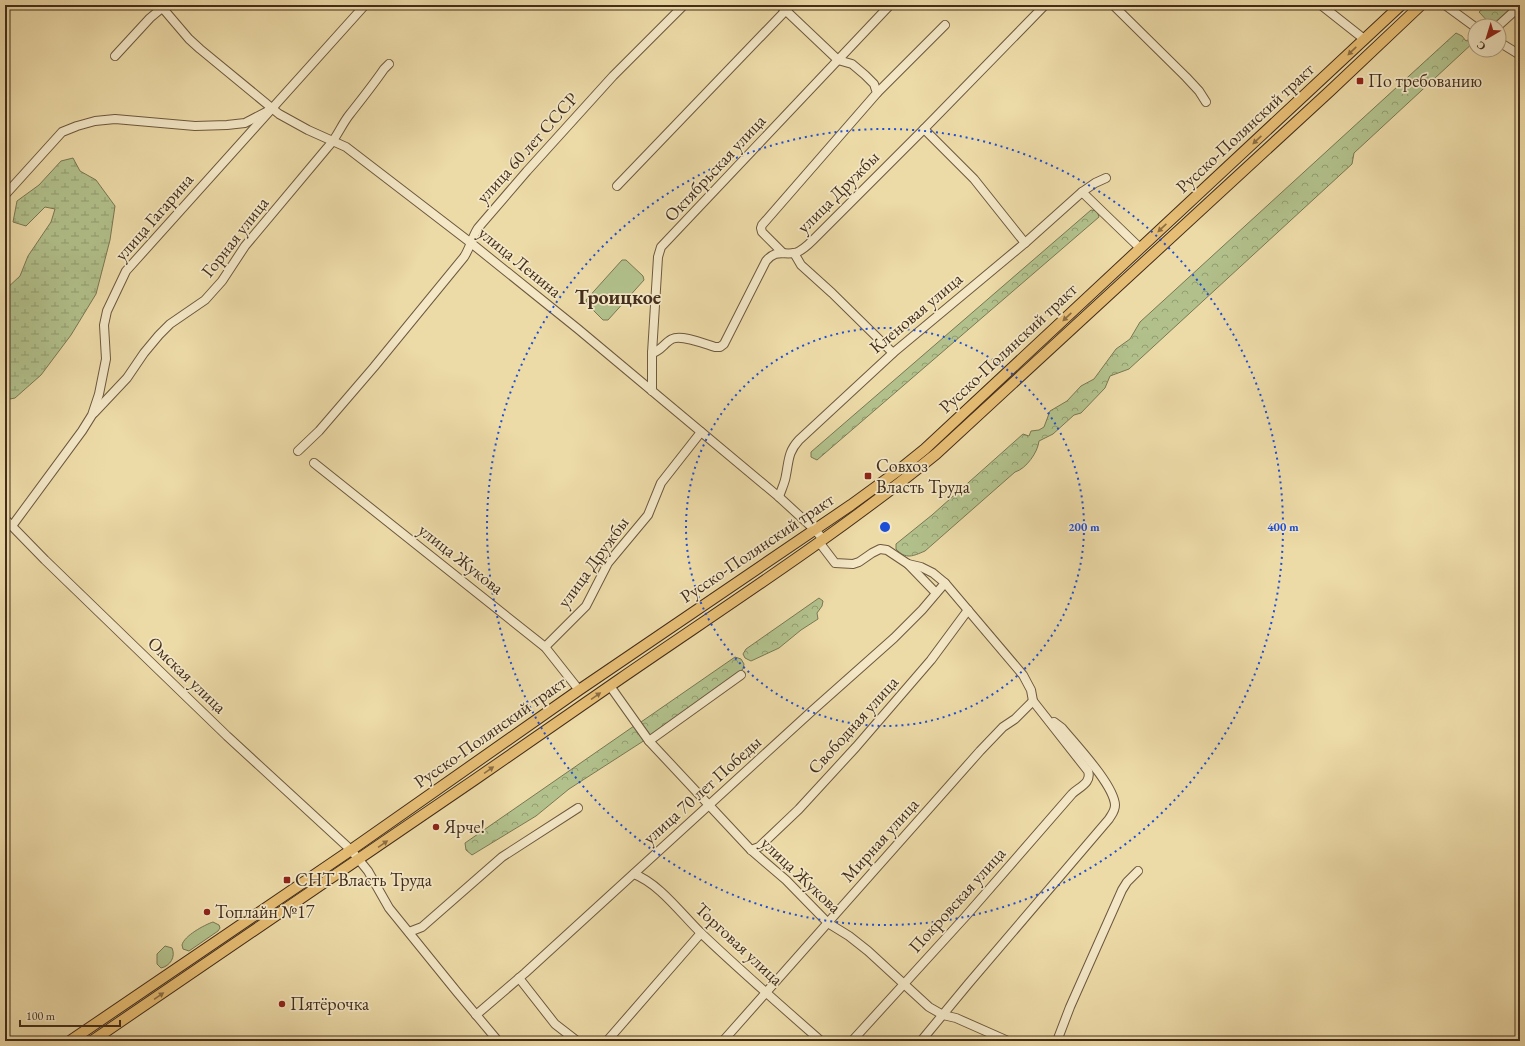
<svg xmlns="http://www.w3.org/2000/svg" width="1525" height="1046" font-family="'EB Garamond',serif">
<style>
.grass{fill:#b2c18c;stroke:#7a7754}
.forest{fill:url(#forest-crowns);stroke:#7a7754}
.wetland{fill:url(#wetland-marsh);stroke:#7a7754}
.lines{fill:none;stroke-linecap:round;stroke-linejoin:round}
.minor-casing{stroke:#6d583f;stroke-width:10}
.major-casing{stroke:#432d1c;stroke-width:12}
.minor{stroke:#f3e7c6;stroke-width:8}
.major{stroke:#e6bd74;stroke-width:10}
.oneway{fill:#8c6e44}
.ring{fill:none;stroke:#1d4ed8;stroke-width:2;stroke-dasharray:2 4}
.poi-dot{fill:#8f2418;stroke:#f3e7c6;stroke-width:1.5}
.labels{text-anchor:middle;stroke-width:3.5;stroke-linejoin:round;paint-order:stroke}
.poi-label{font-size:18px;fill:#432d1c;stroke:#f3e7c6;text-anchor:start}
.street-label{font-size:18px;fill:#432d1c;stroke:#f3e7c6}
.quarter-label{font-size:20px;font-weight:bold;fill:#432d1c;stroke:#f3e7c6}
.centre{fill:#1d4ed8;stroke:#f3e7c6;stroke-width:2}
.ring-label{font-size:12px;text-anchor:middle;font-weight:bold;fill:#1d4ed8;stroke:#f3e7c6;stroke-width:3.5;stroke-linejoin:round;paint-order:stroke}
</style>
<defs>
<pattern id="forest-crowns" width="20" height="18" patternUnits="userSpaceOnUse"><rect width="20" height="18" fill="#b2c18c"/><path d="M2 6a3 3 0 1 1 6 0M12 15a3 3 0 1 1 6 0" fill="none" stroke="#929d72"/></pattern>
<pattern id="wetland-marsh" width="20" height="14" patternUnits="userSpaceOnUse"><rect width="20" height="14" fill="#b2c18c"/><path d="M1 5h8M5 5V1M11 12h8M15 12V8" fill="none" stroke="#929d72"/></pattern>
</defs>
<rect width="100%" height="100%" fill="#ecdaa7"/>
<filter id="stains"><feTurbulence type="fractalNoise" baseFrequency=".005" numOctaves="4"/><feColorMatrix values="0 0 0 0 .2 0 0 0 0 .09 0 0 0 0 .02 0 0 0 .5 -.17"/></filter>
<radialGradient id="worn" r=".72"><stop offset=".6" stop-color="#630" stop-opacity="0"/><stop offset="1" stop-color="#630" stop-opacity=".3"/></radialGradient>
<g class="grass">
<path d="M 622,260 L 626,260 L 643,276 L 644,280 L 608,320 L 603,320 L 587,304 L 586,300 Z"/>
<path d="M 213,922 L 219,925 L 220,928 L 218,931 L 189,951 L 183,949 L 182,945 C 184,936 204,925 213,922 Z"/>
<path d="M 165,946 L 172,948 C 176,957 170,966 161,968 L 157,964 L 157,954 Z"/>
</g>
<g class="forest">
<path d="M 1487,5 L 1514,5 L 1492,26 L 1479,12 Z"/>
<path d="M 1456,33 L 1462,36 L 1466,41 L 1473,37 L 1475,41 L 1354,153 L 1352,164 L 1129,369 L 1110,376 L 1105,388 L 1081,413 L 1074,415 L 1053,434 L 1039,441 C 1038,452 1026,469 1015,472 L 925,551 C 913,556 906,560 896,549 L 896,544 L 932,515 L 1023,434 L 1029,436 L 1031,431 L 1039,430 L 1044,427 L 1050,411 L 1067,401 L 1081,386 L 1094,379 L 1116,349 L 1130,339 L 1140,322 Z"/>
<path d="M 1091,210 L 1097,211 L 1099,217 L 817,460 L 811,457 L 811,452 Z"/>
<path d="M 819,598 L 823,601 L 822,606 L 817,613 L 818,619 L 801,630 L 779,648 L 751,661 L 745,658 L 743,654 L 746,649 Z"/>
<path d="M 735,657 L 741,659 L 744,664 L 743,669 L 686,712 L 651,736 L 641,722 Z"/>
<path d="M 634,726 L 645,740 L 569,789 L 536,816 L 472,855 L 466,850 L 465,843 Z"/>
</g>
<path class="wetland" d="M 73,158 L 80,171 L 96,180 L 115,206 L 110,240 L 96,294 L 71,335 L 41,375 L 15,398 L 5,400 L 5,290 L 20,276 L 28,256 L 51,222 L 55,209 L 45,207 L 26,226 L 13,222 L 17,201 L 39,185 L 61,161 Z"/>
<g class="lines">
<g class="minor-casing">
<g id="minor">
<path d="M 160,5 L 189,39 L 200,49 L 279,114 L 308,130 L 346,147 L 471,243 L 578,329 L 779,497 L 815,530 L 823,539"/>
<path d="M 780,5 L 838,60 L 852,64 L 865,75 L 874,84 L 877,93 L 762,225 L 761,228 L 762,232 L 783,253"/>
<path d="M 1113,5 L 1186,77 L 1199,91 L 1206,102"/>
<path d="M 1321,5 L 1364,39"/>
<path d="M 1445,5 L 1475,27"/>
<path d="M 1498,26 L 1520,6"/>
<path d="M 1499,42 L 1520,55"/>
<path d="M 115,56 L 150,18 L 162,8"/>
<path d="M 877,93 L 945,25"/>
<path d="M 924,129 L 974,179 L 1025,243"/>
<path d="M 617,186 L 791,5"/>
<path d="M 1082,192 L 1140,248"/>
<path d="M 5,195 L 62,132 L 77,126 L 95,121 L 115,119 L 195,126 L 227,125 L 245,123 L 268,111"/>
<path d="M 794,253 L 801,265 L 832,293 L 893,353"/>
<path d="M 652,353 C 661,351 664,343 672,339 C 681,334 705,344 715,347 L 720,347 L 724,344 L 766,261 C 776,249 782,255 795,253 C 802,251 808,245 813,240 L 924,129 L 1045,5"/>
<path d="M 652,391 L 652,353 L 658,257 L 661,247 L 890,5"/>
<path d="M 94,413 L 127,378 L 144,353 L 159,335 L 170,324 L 205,300 L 222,281 L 245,246 L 327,148 C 337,138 341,125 350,114 C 361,100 373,85 384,69 L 389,64"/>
<path d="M 298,451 L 319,431 L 374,367 L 464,257 C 470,248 472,237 478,228 L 527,171 L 613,76 L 684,5"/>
<path d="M 314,463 L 545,647 L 579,690"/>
<path d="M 779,497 C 781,490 785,483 786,475 C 789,460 788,452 799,440 L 893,353 L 1025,243 L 1082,192 L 1095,183 L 1106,178"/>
<path d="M 5,519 L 45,560 L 227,736 L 351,850 L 368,871 L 389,908 L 457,992 L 498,1041"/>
<path d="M 12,526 L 82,431 L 92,415 L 99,394 L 106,359 L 104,325 L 107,311 L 126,271 L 365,5"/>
<path d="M 819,542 L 835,563 L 853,564 L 859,562 L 872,553 L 880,549 L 887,550 L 908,564 L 921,567 L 933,573 L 945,583 L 1023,675 L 1031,690 L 1033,701 L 1088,771 C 1092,783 1079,787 1072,794 L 965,917 L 852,1041"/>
<path d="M 908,564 L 936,593"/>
<path d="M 545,647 L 586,606 L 608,563 L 648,515 L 661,483 L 701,432"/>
<path d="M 610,686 L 649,741 L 751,850 L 786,880 L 828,923 L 849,936 L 868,951 L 929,1007 L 943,1015 L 956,1018 L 1008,1041"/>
<path d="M 649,741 L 741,675"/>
<path d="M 751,850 L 759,847 L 799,809 L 856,747 L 931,660 L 968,610"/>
<path d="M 634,874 C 660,884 682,915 702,934 C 741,971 781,1006 821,1041"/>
<path d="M 409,932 L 422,927 L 502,857 L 578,808"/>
<path d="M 519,978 L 555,1024 L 577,1041"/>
<path d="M 476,1015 L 525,973 L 813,710 L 894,638 L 922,610 L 945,583"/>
<path d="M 607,1041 L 701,933"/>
<path d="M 723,1041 L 980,751 L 1003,727 L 1015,719 L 1033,701"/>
<path d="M 921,1041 L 969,983 L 1109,819 C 1112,814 1115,811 1115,805 C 1114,785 1076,745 1062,728 L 1054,722"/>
<path d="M 1057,1041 L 1070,1007 L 1122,890 L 1127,882 L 1138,871"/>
</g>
</g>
<g class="major-casing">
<g id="major">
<path d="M 70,1041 L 351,850 L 579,690 L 851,505 L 899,470 L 925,449 L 1401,5"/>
<path d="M 92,1041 C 269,921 445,801 620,679 C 726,606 835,536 936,454 L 1330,91 L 1421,5"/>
</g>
</g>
<use href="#minor" class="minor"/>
<use href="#major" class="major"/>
</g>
<defs><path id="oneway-solid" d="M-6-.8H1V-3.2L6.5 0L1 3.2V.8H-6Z"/></defs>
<g class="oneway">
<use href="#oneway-solid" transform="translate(1352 51) rotate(136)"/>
<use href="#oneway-solid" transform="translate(1257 140) rotate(137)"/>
<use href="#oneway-solid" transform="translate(1162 228) rotate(137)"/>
<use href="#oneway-solid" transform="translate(1067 317) rotate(137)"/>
<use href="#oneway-solid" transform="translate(596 696) rotate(-35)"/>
<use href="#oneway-solid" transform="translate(489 770) rotate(-35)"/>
<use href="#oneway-solid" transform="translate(383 844) rotate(-35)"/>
<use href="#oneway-solid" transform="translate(159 996) rotate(-34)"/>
</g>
<g class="ring">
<circle cx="885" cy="527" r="199"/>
<circle cx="885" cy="527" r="398"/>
</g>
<g class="poi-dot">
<rect x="1356" y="77" width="8" height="8" rx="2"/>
<rect x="864" y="472" width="8" height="8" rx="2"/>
<circle cx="436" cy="827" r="4"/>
<rect x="283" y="876" width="8" height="8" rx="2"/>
<circle cx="207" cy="912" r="4"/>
<circle cx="282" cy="1004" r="4"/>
</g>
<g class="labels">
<g class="poi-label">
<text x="1368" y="87">По требованию</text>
<text x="876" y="472">Совхоз<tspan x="876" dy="21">Власть Труда</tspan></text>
<text x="444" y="833">Ярче!</text>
<text x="295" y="886">СНТ Власть Труда</text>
<text x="215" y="918">Топлайн №17</text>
<text x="290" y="1010">Пятёрочка</text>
</g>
<g class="street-label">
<text transform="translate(1245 128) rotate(-43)" y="6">Русско-Полянский тракт</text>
<text transform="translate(527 148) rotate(-48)" y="6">улица 60 лет СССР</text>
<text transform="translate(715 168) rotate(-47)" y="6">Октябрьская улица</text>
<text transform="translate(838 192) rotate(-45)" y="6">улица Дружбы</text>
<text transform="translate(154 217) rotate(-49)" y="6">улица Гагарина</text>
<text transform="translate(235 237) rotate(-52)" y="6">Горная улица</text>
<text transform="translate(520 262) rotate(39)" y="6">улица Ленина</text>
<text transform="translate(916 313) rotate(-40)" y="6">Кленовая улица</text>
<text transform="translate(1008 348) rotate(-43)" y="6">Русско-Полянский тракт</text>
<text transform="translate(757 548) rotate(-34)" y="6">Русско-Полянский тракт</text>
<text transform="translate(461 559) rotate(38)" y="6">улица Жукова</text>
<text transform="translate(593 562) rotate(-54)" y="6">улица Дружбы</text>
<text transform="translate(187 675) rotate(44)" y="6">Омская улица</text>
<text transform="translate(853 725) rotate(-48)" y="6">Свободная улица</text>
<text transform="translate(490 732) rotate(-35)" y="6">Русско-Полянский тракт</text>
<text transform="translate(702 790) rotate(-42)" y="6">улица 70 лет Победы</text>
<text transform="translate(880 840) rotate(-48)" y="6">Мирная улица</text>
<text transform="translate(801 875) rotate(43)" y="6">улица Жукова</text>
<text transform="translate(957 900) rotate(-48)" y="6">Покровская улица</text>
<text transform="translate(739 944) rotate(43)" y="6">Торговая улица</text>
</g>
<g class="quarter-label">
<text x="618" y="304">Троицкое</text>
</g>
</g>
<circle cx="885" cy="527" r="6" class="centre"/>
<g class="ring-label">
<text x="1084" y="531">200 m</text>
<text x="1283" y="531">400 m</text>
</g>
<rect width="1525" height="1046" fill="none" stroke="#ecdaa7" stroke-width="20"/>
<rect x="6" y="6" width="1513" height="1034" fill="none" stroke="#432d1c" stroke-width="2"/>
<rect x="10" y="10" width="1505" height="1026" fill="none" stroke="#432d1c"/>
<g transform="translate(1487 38) rotate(218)"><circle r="19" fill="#f3e7c6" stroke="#ad9d82"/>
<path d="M0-3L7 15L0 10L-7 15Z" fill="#8f2418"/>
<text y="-6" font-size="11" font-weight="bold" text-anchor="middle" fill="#432d1c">С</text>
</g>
<path d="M20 1020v6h100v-6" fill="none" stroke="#432d1c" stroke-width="2"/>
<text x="26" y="1020" font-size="12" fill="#432d1c" stroke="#f3e7c6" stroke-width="3" paint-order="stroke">100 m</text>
<rect width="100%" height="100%" filter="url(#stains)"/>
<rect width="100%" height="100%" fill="url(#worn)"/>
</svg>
